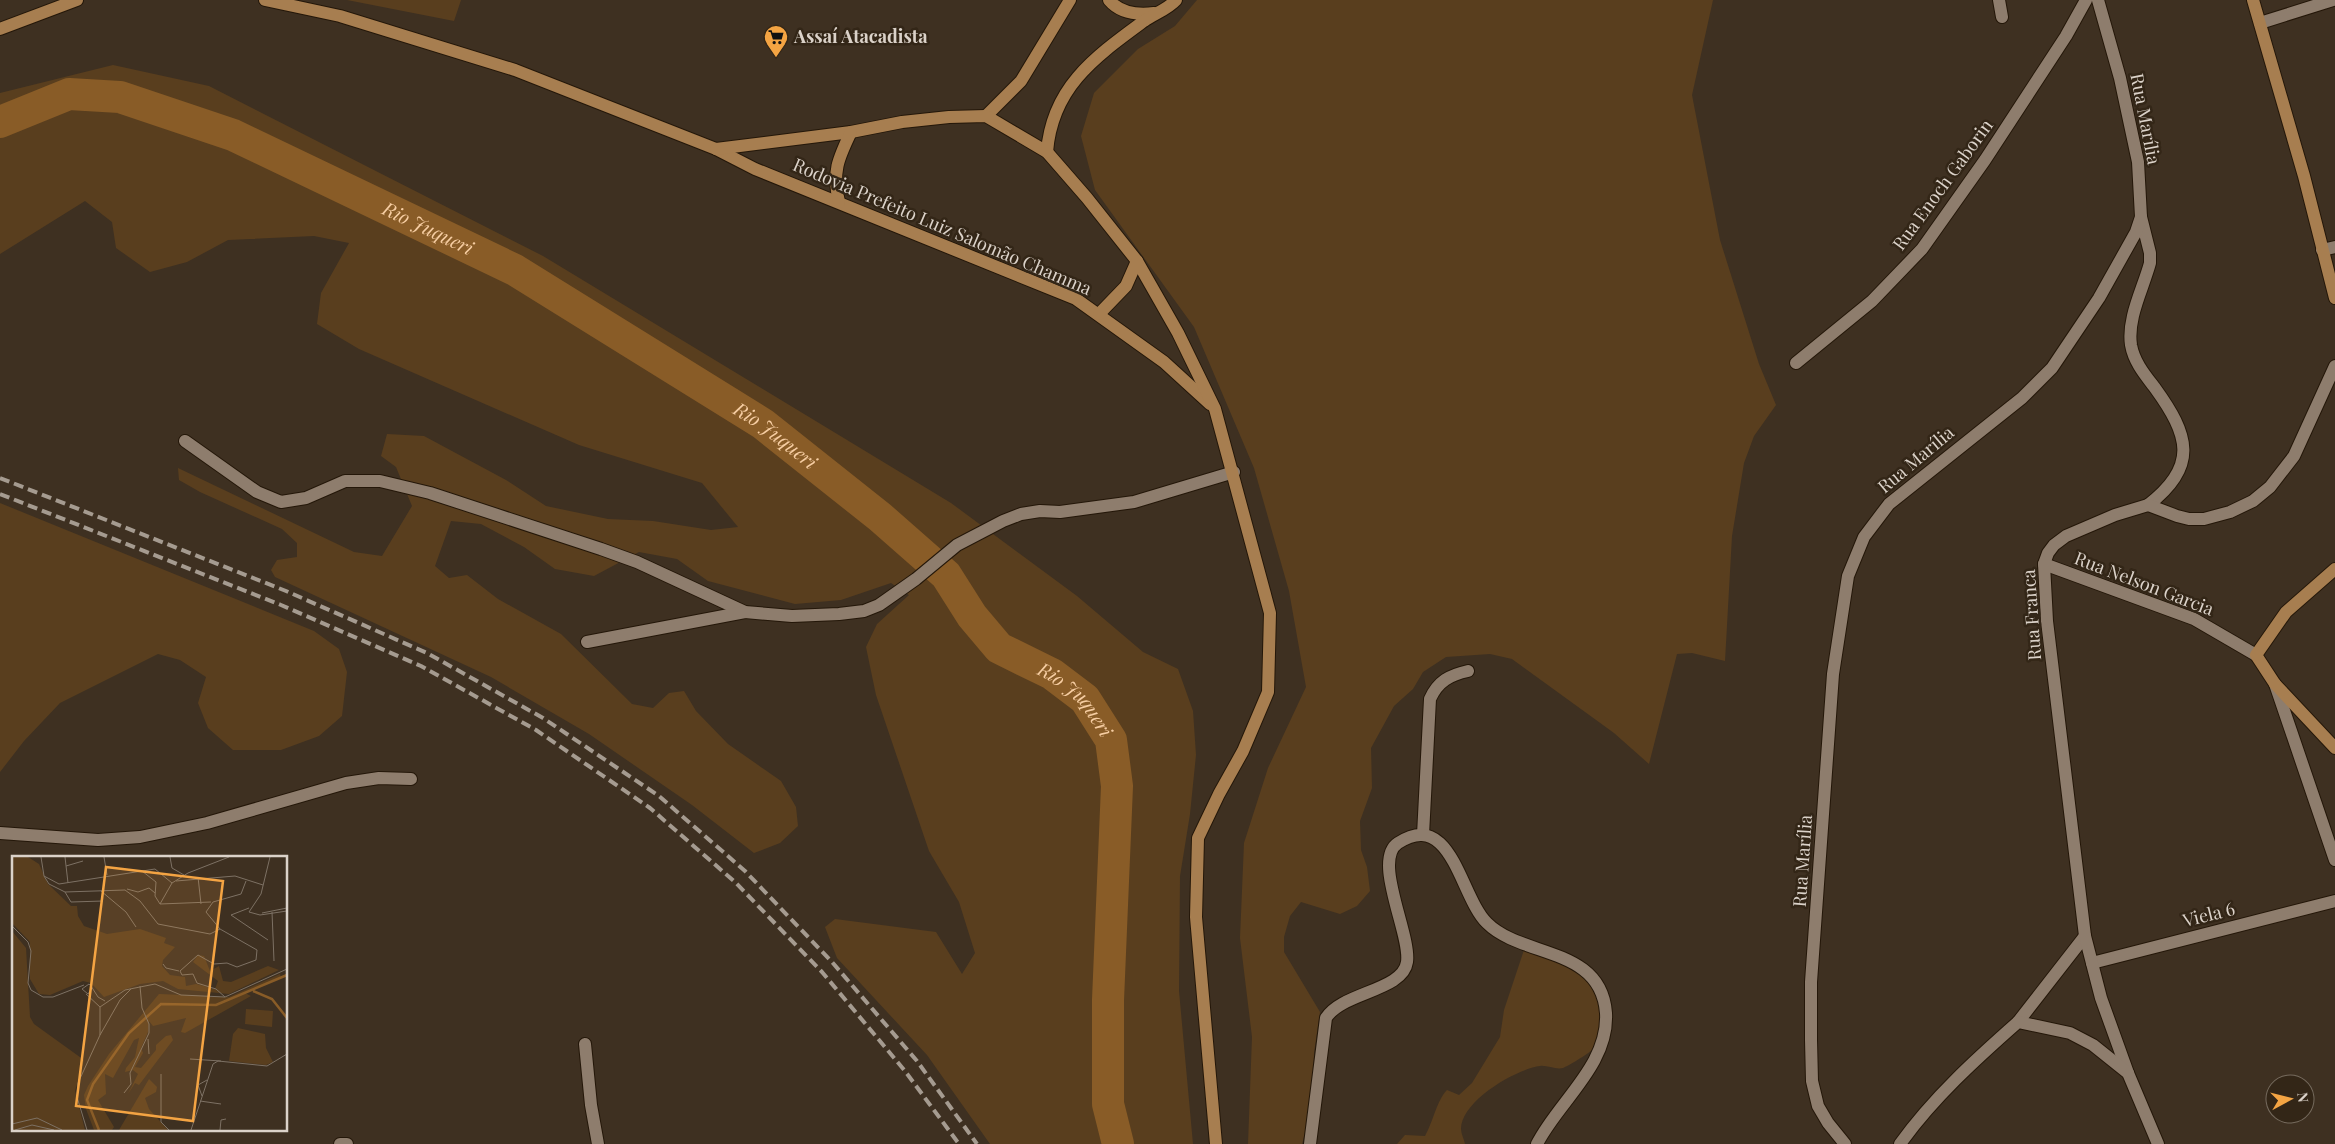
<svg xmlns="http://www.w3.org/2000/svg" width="2335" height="1144" font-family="'Playfair Display',serif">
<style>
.green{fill:#593e1e}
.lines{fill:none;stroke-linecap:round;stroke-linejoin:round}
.river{stroke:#895c27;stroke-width:32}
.minor-casing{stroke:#241709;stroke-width:14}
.major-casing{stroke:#241709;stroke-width:14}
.minor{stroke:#8e7d6d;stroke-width:12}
.major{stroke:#a77e50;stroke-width:12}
.rail{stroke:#a59b90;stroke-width:4;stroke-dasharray:10 5;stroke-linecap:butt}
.labels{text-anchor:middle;stroke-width:5;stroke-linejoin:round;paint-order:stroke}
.poi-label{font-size:18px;font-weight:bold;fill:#dbd2c9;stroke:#332617;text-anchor:start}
.street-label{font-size:18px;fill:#dbd2c9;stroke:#332617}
.water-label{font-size:19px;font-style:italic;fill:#f6cda2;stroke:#332617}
.inset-river{fill:none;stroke:#895c27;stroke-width:2.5}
.inset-road{fill:none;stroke:#7d7164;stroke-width:1}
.view{fill:#f4a443;fill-opacity:0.15;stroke:#f4a443;stroke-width:2.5}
.inset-edge{fill:none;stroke:#dbd2c9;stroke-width:2.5}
</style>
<rect width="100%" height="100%" fill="#3e3021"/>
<g class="green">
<path d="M 347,0 L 461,0 L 454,21 Z"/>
<path d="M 1197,0 L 1713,0 L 1692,95 L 1720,240 L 1759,364 L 1776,405 L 1754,436 L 1744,463 L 1732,536 L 1725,661 L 1692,653 L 1677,654 L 1649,764 L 1614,733 L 1512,659 L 1490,654 L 1446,657 L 1423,672 L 1413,689 L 1394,706 L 1371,748 L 1372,788 L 1360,821 L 1361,850 L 1367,867 L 1370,891 L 1357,906 L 1340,914 L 1301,902 L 1290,916 L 1284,937 L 1284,952 L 1320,1012 L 1314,1053 L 1312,1107 L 1302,1144 L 1248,1144 L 1252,1037 L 1240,938 L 1244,843 L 1268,768 L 1306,687 L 1289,591 L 1254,468 L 1194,327 L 1095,190 L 1081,136 L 1094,93 L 1138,49 L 1175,26 Z"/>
<path d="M 113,65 L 209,86 L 543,256 L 951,503 L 1077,596 L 1143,652 L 1178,669 L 1193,711 L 1196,755 L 1190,814 L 1180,876 L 1179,991 L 1193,1144 L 990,1144 L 927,1055 L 837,958 L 825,927 L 835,919 L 936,932 L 962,974 L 975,953 L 959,902 L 929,851 L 876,695 L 866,647 L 877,624 L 909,595 L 891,583 L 841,600 L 795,604 L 708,581 L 677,559 L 639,552 L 594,576 L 555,569 L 524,547 L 481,524 L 451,521 L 435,566 L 449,578 L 467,575 L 498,599 L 561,634 L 632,704 L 653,708 L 669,693 L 684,691 L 696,711 L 728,744 L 781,781 L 796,807 L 798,826 L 780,843 L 754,853 L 692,805 L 589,734 L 491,677 L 275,577 L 271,570 L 277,560 L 297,557 L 297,543 L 282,529 L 200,492 L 179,480 L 178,468 L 354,552 L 382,556 L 412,506 L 396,467 L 381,456 L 387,434 L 424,436 L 506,480 L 546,506 L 608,519 L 653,521 L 711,530 L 738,527 L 702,483 L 579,445 L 359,349 L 317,324 L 321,293 L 349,243 L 314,236 L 228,240 L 187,262 L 150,272 L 116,248 L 112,222 L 85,201 L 0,254 L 0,93 Z"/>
<path d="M 0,503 L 314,631 L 339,649 L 347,672 L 342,716 L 319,736 L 281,750 L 233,750 L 208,728 L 198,703 L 206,677 L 180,660 L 158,654 L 60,703 L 24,741 L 0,772 Z"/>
<path d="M 1524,950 C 1563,959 1601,971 1602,1018 C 1602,1029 1600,1042 1592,1050 C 1588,1054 1568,1066 1563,1068 C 1556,1070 1547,1065 1540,1066 C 1516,1069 1461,1101 1461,1129 C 1461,1134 1464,1139 1465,1144 L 1397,1144 L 1405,1135 L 1425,1136 C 1433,1122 1437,1100 1447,1090 L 1459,1095 L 1472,1083 L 1500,1037 L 1504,1010 Z"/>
</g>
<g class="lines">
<path class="river" id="s1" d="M 0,122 L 69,94 L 120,97 L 233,135 L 515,270 L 763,424 L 880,517 L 946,575 L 972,616 L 999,648 L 1052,674 L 1085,699 L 1111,740 L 1117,786 L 1108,1000 L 1108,1104 L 1118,1144"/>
<g class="minor-casing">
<g id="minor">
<path d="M 1999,0 L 2002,17"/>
<path d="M 2260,23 L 2333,0"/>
<path d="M 2141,217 L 2150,253 L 2150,263 C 2143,289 2127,318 2131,345 C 2134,362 2145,375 2155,388 C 2189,435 2199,466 2148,505"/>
<path d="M 2322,250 L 2335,247"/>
<path d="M 1796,363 L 1872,301 L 1922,249 L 1985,160 L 2066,36 L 2086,0"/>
<path d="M 185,441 L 257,492 L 281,502 L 306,498 L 345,481 L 380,481 L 430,493 L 601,549 L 637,562 L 745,612 L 792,616 L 839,614 L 864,611 L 879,605 L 916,579 L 957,545 L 1003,521 L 1021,514 L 1040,511 L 1060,512 L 1134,502 L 1234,472"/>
<path d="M 2044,564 L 2194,619 L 2256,655"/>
<path d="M 587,642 L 745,612"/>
<path d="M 2275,684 L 2335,860"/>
<path d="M 0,833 L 98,840 L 140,837 L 207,823 L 346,783 L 379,778 L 411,779"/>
<path d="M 1423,835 L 1430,699 C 1438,681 1450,675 1468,671"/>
<path d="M 2092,963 L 2335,901"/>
<path d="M 2018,1022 L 2085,936"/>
<path d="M 585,1044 L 591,1105 L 598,1144"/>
<path d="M 2128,1073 L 2101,998 L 2085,936 L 2047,621 L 2044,564 L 2048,553 L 2054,545 L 2066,536 L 2115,515 L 2148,505 L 2177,516 L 2189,519 L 2204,519 L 2230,512 L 2253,501 L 2270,487 L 2294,456 L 2335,366"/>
<path d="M 340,1144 L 347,1144"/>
<path d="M 1310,1144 L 1326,1018 C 1342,992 1403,991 1407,962 C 1411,934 1372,860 1398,843 C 1452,808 1460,897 1487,923 C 1522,958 1601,946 1606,1013 C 1609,1065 1558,1102 1537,1144"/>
<path d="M 1845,1144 L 1828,1123 L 1818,1106 L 1812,1081 L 1811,1040 L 1811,982 L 1833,674 L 1848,576 L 1864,537 L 1889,504 L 2022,398 L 2052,368 L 2099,298 L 2136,232 L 2141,217 L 2138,162 L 2120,78 L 2098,0"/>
<path d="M 1900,1144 C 1933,1098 1976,1059 2018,1022 L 2070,1033 L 2093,1045 L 2128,1073 L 2158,1144"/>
</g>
</g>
<g class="major-casing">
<g id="major">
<path d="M 265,0 L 340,16 L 515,70 L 716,149 L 755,169 L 1076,299 L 1164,362 L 1210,404"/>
<path d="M 1109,0 C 1120,13 1138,15 1154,13"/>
<path d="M 2253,0 L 2304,176 L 2335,298"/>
<path d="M 0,29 L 77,0"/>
<path d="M 986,116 L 1021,81 L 1070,0"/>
<path d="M 716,149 L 851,132 L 902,122 L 949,117 L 986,116 L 1047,152 L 1087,198 L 1137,261 L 1178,333 L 1215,409 L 1270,613 L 1268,692 L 1243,751 L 1219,794 L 1198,838 L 1196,917 L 1216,1144"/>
<path d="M 1047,152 C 1052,87 1095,57 1144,21 C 1154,14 1168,9 1176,0"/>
<path d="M 839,202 C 832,172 838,159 851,132"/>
<path d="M 1099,314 L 1126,286 L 1137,261"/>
<path d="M 2335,569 L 2286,612 L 2256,655 L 2275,684 L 2335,748"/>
</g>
</g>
<use href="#minor" class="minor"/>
<use href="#major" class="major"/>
<g class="rail">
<path d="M 0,478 L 286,591 L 427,653 L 543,718 L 659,796 L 745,871 L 832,962 L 917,1061 L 977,1144"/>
<path d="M 0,494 L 281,605 L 421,666 L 536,730 L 650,808 L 735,882 L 822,972 L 905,1071 L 959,1144"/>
</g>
</g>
<defs>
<g id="supermarket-pin" transform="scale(1.25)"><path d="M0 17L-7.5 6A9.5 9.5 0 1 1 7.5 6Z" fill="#f4a443" stroke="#332617"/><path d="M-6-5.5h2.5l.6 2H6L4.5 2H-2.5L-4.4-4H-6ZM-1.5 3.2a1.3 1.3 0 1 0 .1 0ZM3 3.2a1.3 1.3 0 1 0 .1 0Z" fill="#111"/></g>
</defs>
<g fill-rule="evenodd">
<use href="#supermarket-pin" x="776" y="37"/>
</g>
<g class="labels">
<g class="poi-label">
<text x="794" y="43">Assaí Atacadista</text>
</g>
<g class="street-label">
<text transform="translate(2145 119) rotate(79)" y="6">Rua Marília</text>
<text transform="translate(1943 185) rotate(-54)" y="6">Rua Enoch Gaborin</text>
<text transform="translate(942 227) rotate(23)" y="6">Rodovia Prefeito Luiz Salomão Chamma</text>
<text transform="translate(1916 460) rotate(-40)" y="6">Rua Marília</text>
<text transform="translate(2144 584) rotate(21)" y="6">Rua Nelson Garcia</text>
<text transform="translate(2032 615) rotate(-94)" y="6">Rua Franca</text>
<text transform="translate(1803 861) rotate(-86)" y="6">Rua Marília</text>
<text transform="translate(2209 915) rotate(-14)" y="6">Viela 6</text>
</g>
<g class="water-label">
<text dy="7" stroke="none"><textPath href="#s1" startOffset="461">Rio Juqueri</textPath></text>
<text dy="7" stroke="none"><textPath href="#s1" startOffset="866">Rio Juqueri</textPath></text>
<text dy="7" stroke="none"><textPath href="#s1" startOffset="1271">Rio Juqueri</textPath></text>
</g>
</g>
<g transform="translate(12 856)">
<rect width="275" height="275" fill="#3e3021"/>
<path d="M 0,1 L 16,1 L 27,8 L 36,28 L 59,50 L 65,50 L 66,60 L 72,70 L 95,78 L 128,73 L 154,82 L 152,87 L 163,91 L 151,104 L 150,110 L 158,119 L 173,121 L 174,130 L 184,128 L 203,133 L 206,125 L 181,106 L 186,99 L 192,100 L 198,115 L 207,110 L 211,125 L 219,126 L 256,110 L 267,114 L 217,138 L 166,133 L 151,125 L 128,128 L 92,141 L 79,127 L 71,125 L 38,139 L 27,138 L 18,123 L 18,86 L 0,67 ZM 0,75 L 14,92 L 18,161 L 22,168 L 72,204 L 63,235 L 73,274 L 0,274 ZM 268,118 L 269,122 L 233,137 L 239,140 L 173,177 L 169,176 L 174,162 L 141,170 L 137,165 L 136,176 L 129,192 L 131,197 L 123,211 L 129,212 L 144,194 L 144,189 L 154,180 L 159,179 L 161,184 L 127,229 L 123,227 L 116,238 L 126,218 L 121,214 L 113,216 L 114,212 L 123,201 L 127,182 L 122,184 L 101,222 L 93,218 L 94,238 L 86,244 L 102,271 L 100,274 L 82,274 L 74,253 L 72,239 L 76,230 L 97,198 L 147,138 L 217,141 ZM 234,153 L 261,155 L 260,171 L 233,168 ZM 226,172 L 253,178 L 254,192 L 261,206 L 254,209 L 217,205 L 221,178 ZM 137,223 L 145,231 L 144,236 L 133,242 L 137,253 L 156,274 L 107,274 Z" fill="#593e1e"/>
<path class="inset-river" d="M 241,135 L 260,143 L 275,162M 87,274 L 75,244 L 81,228 L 117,177 L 149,148 L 204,149 L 275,119"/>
<path class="inset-road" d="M 29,1 L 32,20 L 47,28 L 143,13 L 160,27 L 176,17 L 217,1M 53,1 L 56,27M 92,1 L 95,19M 158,1 L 160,12 L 172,19M 258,1 L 249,38 L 237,56 L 248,59 L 275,55M 54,10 L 71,5M 130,15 L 144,26 L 143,40 L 148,48 L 199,46M 32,20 L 37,28 L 53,36 L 113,34 L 128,45 L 146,68 L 198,78 L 208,73M 186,21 L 189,48M 164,25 L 223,20 L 251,29M 115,33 L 126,36 L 137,32 L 143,37M 89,35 L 114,56 L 124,71M 53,36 L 59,46 L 91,45M 148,48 L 160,27M 237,52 L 219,59 L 256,84M 260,56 L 262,105M 250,57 L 275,52M 0,70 L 16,86 L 19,95 L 16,127 L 19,134 L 31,141 L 41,141 L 72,129M 151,108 L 154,112 L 167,115M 80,132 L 76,138 L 70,133 L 77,128 L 79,130 L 86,141 L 93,145M 74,138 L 88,151M 213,141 L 204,133 L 185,127 L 181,118 L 170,119 L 168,115 L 186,99 L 202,108 L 215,107 L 225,111 L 244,104 L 245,94 L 208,73 L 194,56 L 201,46 L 229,38 L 234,25M 88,179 L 88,151 L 113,134 L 143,128 L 169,139 L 213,141 L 275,113M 136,183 L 137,198M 178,203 L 209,205M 149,218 L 149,266 L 157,274M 112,237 L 119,228 L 118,217 L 137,177 L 137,168 L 130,152 L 128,130M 190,240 L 186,229 L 195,224M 188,245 L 209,248M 0,268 L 25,262 L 50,274M 3,274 L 20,269 L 42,274M 75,274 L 65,241 L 66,227 L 88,179 L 108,144 L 119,133M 179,274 L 201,208 L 206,205 L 255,210 L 275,198M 208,274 L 209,264 L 214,263"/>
<path class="view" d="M 94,11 L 211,25 L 181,265 L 64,250 Z"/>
<rect width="275" height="275" class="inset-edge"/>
</g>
<g transform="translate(2290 1099) rotate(83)"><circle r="24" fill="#332617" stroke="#766b5e"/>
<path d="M0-4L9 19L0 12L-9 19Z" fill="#f4a443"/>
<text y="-8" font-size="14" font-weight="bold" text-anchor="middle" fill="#dbd2c9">N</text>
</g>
</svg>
